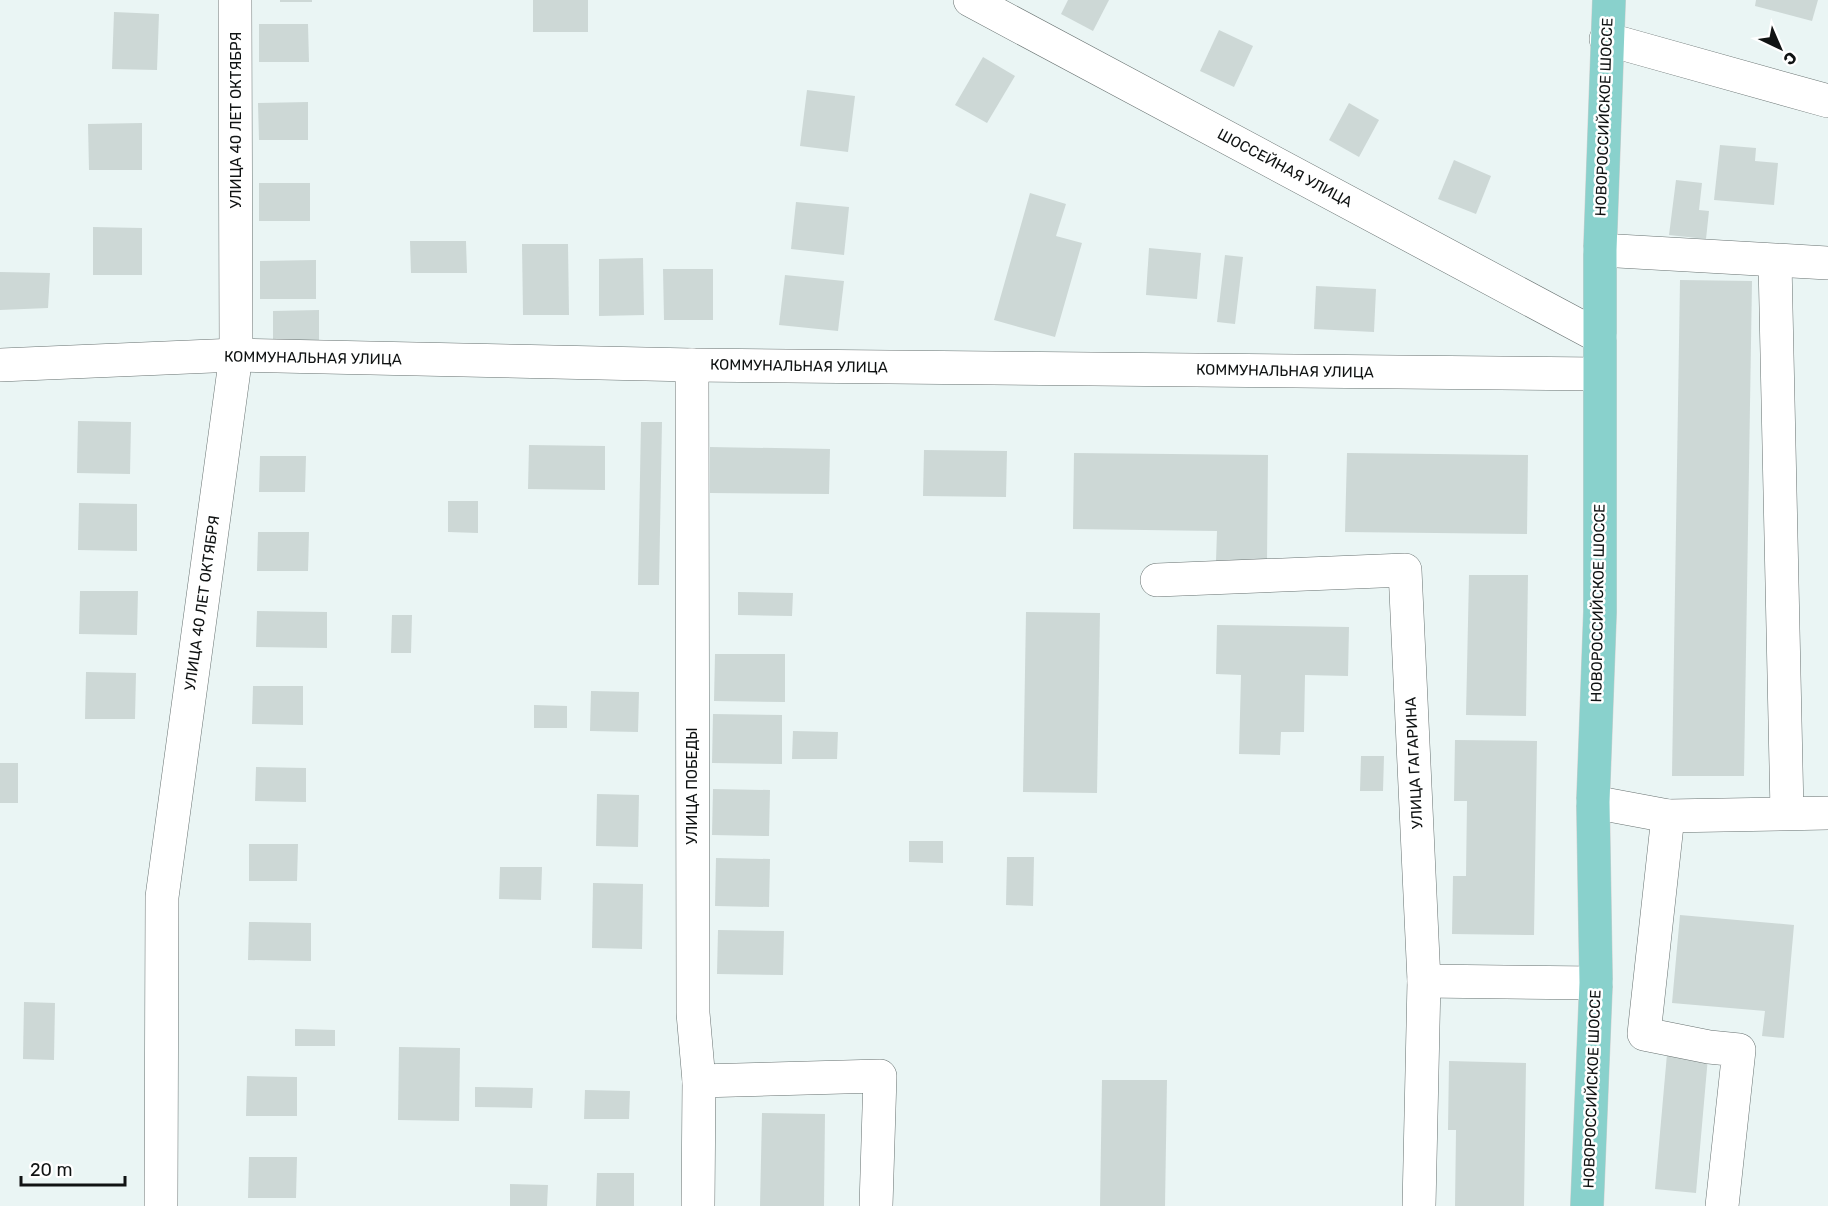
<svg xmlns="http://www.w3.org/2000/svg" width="1828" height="1206" font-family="Rubik,sans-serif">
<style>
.building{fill:#cdd8d6}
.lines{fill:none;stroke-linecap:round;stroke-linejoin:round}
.minor-casing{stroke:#687271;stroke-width:34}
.major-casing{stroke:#cfd0d0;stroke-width:34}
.minor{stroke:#fff;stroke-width:33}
.major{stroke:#89d1cc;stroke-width:33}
.labels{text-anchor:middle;stroke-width:5;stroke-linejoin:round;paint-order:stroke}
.street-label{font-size:15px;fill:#101313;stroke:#fff}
</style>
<rect width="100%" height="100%" fill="#eaf5f4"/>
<g class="building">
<rect x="280" y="0" width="32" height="2"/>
<rect x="533" y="0" width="55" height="32"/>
<path d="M 1068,0 L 1109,0 L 1093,31 L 1061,14 Z"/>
<path d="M 1756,0 L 1818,0 L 1812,21 L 1755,6 Z"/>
<path d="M 114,12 L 159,14 L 157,70 L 112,69 Z"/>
<path d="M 259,24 L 308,24 L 309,62 L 259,62 Z"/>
<path d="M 1219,30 L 1253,46 L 1234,87 L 1200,71 Z"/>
<path d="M 983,57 L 1015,76 L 987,123 L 955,105 Z"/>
<path d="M 807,90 L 855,96 L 848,152 L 800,146 Z"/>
<path d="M 308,102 L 308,140 L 259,140 L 258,103 Z"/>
<path d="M 1349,103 L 1379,120 L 1359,157 L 1329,140 Z"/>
<path d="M 142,123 L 142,170 L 89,170 L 88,124 Z"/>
<path d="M 1720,145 L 1756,148 L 1755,161 L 1778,163 L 1774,205 L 1714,200 Z"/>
<path d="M 1454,160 L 1491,176 L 1476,214 L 1438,199 Z"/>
<path d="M 1676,180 L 1702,183 L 1699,210 L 1709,211 L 1706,239 L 1669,235 Z"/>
<rect x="259" y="183" width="51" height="38"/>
<path d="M 1030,193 L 1066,204 L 1056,236 L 1082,243 L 1055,337 L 994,320 Z"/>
<path d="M 796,202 L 849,207 L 844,255 L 791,249 Z"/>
<path d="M 93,227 L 142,228 L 142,275 L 93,275 Z"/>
<path d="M 410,241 L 466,241 L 467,273 L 411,273 Z"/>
<path d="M 522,244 L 568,244 L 569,315 L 523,315 Z"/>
<path d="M 1149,248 L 1201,253 L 1197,299 L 1146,295 Z"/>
<path d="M 1225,255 L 1243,257 L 1235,324 L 1217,322 Z"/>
<path d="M 643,258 L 644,315 L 599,316 L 599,259 Z"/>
<path d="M 316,260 L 316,299 L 260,299 L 260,261 Z"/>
<path d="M 663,269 L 713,269 L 713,320 L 664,320 Z"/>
<path d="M 0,272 L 50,273 L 48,308 L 0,310 Z"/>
<path d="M 785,275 L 844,281 L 838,331 L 779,325 Z"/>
<path d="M 1680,280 L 1752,281 L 1744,776 L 1672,776 Z"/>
<path d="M 1316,286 L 1376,289 L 1374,332 L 1314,329 Z"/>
<path d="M 319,310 L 319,342 L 273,343 L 273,311 Z"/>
<path d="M 78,421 L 131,422 L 130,474 L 77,473 Z"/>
<path d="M 641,422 L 662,422 L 659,585 L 638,585 Z"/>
<path d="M 529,445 L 605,446 L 605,490 L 528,489 Z"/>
<path d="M 710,447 L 830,449 L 829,494 L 710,493 Z"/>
<path d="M 924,450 L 1007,451 L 1006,497 L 923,496 Z"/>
<path d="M 1074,453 L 1268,455 L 1267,562 L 1216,561 L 1217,531 L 1073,529 Z"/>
<path d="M 1347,453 L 1528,455 L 1527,534 L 1345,532 Z"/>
<path d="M 260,456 L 306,456 L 305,492 L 259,492 Z"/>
<path d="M 448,501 L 478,501 L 478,533 L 448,532 Z"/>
<path d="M 79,503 L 137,504 L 137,551 L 78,550 Z"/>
<path d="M 258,532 L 309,532 L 308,571 L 257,571 Z"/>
<path d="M 1469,575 L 1528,575 L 1526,716 L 1466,715 Z"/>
<path d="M 80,591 L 138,591 L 137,635 L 79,634 Z"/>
<path d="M 738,592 L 793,593 L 792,616 L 738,615 Z"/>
<path d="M 257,611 L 327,612 L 327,648 L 256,647 Z"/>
<path d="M 1026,612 L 1100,613 L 1097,793 L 1023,792 Z"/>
<path d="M 392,615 L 412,615 L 411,653 L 391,653 Z"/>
<path d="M 1217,625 L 1349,627 L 1348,676 L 1305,675 L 1304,732 L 1281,732 L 1280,755 L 1239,754 L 1241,675 L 1216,674 Z"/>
<path d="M 715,654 L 785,654 L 785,702 L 714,701 Z"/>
<path d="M 86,672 L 136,673 L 135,719 L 85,719 Z"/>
<path d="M 253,686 L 303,686 L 303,725 L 252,724 Z"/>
<path d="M 591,691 L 639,692 L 638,732 L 590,731 Z"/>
<path d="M 534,705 L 567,706 L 567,728 L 534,728 Z"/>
<path d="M 713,714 L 782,715 L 782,764 L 712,763 Z"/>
<path d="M 793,731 L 838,732 L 837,759 L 792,759 Z"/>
<path d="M 1455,740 L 1537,741 L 1534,935 L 1452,934 L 1453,876 L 1466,876 L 1467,801 L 1454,801 Z"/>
<path d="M 1361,756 L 1384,756 L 1383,791 L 1360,791 Z"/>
<rect x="0" y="763" width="18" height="40"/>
<path d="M 256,767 L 306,768 L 306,802 L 255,801 Z"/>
<path d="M 713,789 L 770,790 L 769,836 L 712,835 Z"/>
<path d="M 597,794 L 639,795 L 638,847 L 596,846 Z"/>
<path d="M 909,841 L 943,841 L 943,863 L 909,862 Z"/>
<path d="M 249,844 L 298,844 L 297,881 L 249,881 Z"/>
<path d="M 1007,857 L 1034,857 L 1033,906 L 1006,905 Z"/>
<path d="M 716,858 L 770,859 L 769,907 L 715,906 Z"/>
<path d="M 500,867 L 542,867 L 541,900 L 499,899 Z"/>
<path d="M 593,883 L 643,884 L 642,949 L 592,948 Z"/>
<path d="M 1680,915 L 1794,925 L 1784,1038 L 1762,1036 L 1765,1011 L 1672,1003 Z"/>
<path d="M 249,922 L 311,923 L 311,961 L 248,960 Z"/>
<path d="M 718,930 L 784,931 L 783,975 L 717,974 Z"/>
<path d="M 24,1002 L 55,1003 L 54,1060 L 23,1059 Z"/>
<path d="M 295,1029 L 335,1030 L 335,1046 L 295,1046 Z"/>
<path d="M 399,1047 L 460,1048 L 459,1121 L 398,1120 Z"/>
<path d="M 1667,1054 L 1708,1057 L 1696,1193 L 1655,1189 Z"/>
<path d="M 1449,1061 L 1526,1063 L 1524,1206 L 1455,1206 L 1456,1130 L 1448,1130 Z"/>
<path d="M 247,1076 L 297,1077 L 297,1116 L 246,1116 Z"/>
<path d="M 1102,1080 L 1167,1080 L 1165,1206 L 1100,1206 Z"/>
<path d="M 475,1087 L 533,1088 L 532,1108 L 475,1107 Z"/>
<path d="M 585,1090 L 630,1091 L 629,1119 L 584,1119 Z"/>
<path d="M 762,1113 L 825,1114 L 824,1206 L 760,1206 Z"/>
<path d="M 249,1157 L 297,1157 L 296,1198 L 248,1198 Z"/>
<path d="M 597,1173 L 634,1173 L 634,1206 L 596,1206 Z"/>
<path d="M 510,1184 L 548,1185 L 547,1206 L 510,1206 Z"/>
</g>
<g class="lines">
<g class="minor-casing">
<g id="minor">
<path d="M 970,0 L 1600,337"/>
<path d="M 1606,39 L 1828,101"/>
<path d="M 1600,250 L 1828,263"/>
<path d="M 1775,262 L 1787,812"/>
<path d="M 0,365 L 236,355 L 692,365 L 1598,374"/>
<path d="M 692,365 L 693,1013 L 699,1081 L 698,1206"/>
<path d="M 1157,580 L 1405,570 L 1424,981 L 1419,1206"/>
<path d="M 1593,802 L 1668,816 L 1828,813"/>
<path d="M 1668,816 L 1644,1034 L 1709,1047 L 1739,1050 L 1722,1206"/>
<path d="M 1424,981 L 1596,983"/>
<path d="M 699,1081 L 880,1076 L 876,1206"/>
<path d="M 161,1206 L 162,897 L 236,355 L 235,0"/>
</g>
</g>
<g class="major-casing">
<path id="major" d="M 1587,1206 L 1596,983 L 1593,802 L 1600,612 L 1600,250 L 1609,0"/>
</g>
<use href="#minor" class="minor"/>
<use href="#major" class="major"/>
</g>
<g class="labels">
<g class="street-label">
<text transform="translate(1604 117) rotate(-88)" y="5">НОВОРОССИЙСКОЕ ШОССЕ</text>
<text transform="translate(236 120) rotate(-90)" y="5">УЛИЦА 40 ЛЕТ ОКТЯБРЯ</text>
<text transform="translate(1285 168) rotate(28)" y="5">ШОССЕЙНАЯ УЛИЦА</text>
<text transform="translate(313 358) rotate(1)" y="5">КОММУНАЛЬНАЯ УЛИЦА</text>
<text transform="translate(799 366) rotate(1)" y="5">КОММУНАЛЬНАЯ УЛИЦА</text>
<text transform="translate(1285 371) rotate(1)" y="5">КОММУНАЛЬНАЯ УЛИЦА</text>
<text transform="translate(202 603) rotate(-82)" y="5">УЛИЦА 40 ЛЕТ ОКТЯБРЯ</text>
<text transform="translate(1598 603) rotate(-89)" y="5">НОВОРОССИЙСКОЕ ШОССЕ</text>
<text transform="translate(1414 763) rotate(-93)" y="5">УЛИЦА ГАГАРИНА</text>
<text transform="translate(692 786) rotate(-90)" y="5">УЛИЦА ПОБЕДЫ</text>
<text transform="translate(1592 1089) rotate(-88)" y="5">НОВОРОССИЙСКОЕ ШОССЕ</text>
</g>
</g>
<g transform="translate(1780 48) rotate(136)" stroke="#ffffff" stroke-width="4.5" paint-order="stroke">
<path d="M0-4.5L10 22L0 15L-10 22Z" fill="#101313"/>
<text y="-9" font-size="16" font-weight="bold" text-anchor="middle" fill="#101313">С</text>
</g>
<path d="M21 1176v9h104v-9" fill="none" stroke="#101313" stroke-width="3"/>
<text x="30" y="1176" font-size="18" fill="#101313" stroke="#ffffff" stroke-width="4.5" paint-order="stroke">20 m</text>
</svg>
